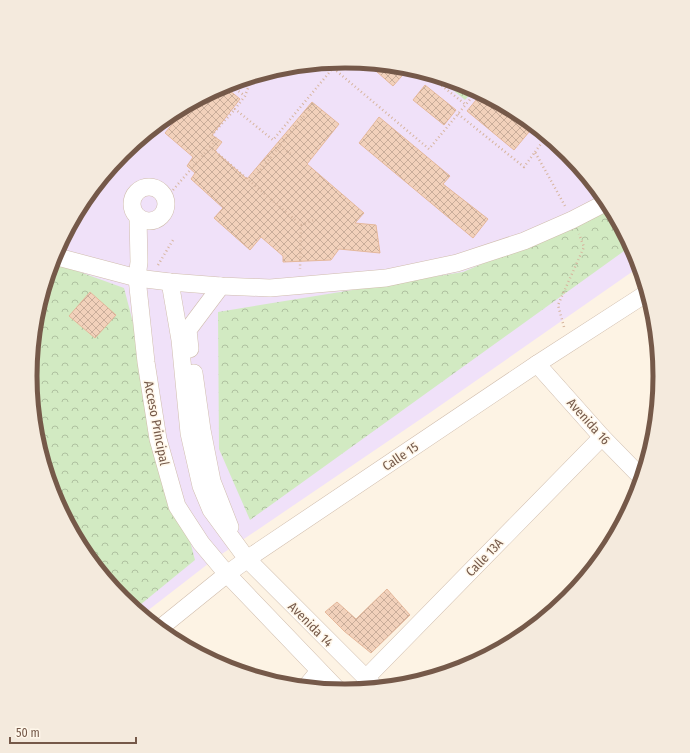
<svg xmlns="http://www.w3.org/2000/svg" width="690" height="753" font-family="'Fira Sans Condensed',sans-serif">
<style>
.education{fill:#f0e1f9}
.park{fill:url(#park-crowns)}
.building{fill:url(#building-cross-hatch);stroke:#e5b89b}
.lines{fill:none;stroke-linecap:round;stroke-linejoin:round}
.minor-casing{stroke:#d0bdad;stroke-width:18}
.path{stroke:#d7b59e;stroke-width:2.5;stroke-dasharray:1 3;stroke-linecap:butt}
.minor{stroke:#fff;stroke-width:17}
.labels{text-anchor:middle;stroke-width:3;stroke-linejoin:round;paint-order:stroke}
.street-label{font-size:13px;fill:#755949;stroke:#fff7ea}
.rim{fill:none;stroke:#755949;stroke-width:5}
</style>
<defs>
<pattern id="park-crowns" width="20" height="18" patternUnits="userSpaceOnUse"><rect width="20" height="18" fill="#d2eac2"/><path d="M2 6a3 3 0 1 1 6 0M12 15a3 3 0 1 1 6 0" fill="none" stroke="#afc1a0"/></pattern>
<pattern id="building-cross-hatch" width="8" height="8" patternUnits="userSpaceOnUse"><rect width="8" height="8" fill="#f2d1bb"/><path d="M0 0l8 8M0 8l8-8" fill="none" stroke="#c9ad9a"/></pattern>
</defs>
<rect width="100%" height="100%" fill="#fdf3e4"/>
<path class="education" d="M 345,62 L 407,68 L 466,86 L 520,115 L 568,154 L 607,202 L 636,256 L 639,267 L 431,412 L 213,560 L 142,615 L 122,599 L 83,551 L 54,497 L 36,438 L 30,376 L 36,315 L 54,256 L 83,201 L 122,154 L 170,114 L 225,85 L 284,68 Z"/>
<g class="park">
<path d="M 436,76 L 466,86 L 474,90 L 465,100 Z"/>
<path d="M 611,209 L 631,246 L 250,520 L 219,449 L 218,312 L 463,272 Z"/>
<path d="M 52,262 L 124,288 L 195,560 L 135,609 L 122,599 L 83,551 L 54,497 L 36,438 L 30,376 L 36,315 Z"/>
</g>
<g class="building">
<path d="M 368,64 L 407,68 L 409,68 L 393,86 Z"/>
<path d="M 425,85 L 456,110 L 444,125 L 413,100 Z"/>
<path d="M 224,86 L 240,99 L 212,135 L 222,142 L 215,151 L 247,179 L 312,102 L 339,124 L 307,164 L 364,213 L 355,223 L 376,225 L 380,253 L 339,249 L 331,260 L 283,262 L 283,256 L 261,237 L 250,250 L 214,218 L 223,208 L 191,179 L 195,173 L 187,166 L 193,157 L 165,133 L 189,104 Z"/>
<path d="M 481,94 L 520,115 L 534,126 L 514,150 L 467,111 Z"/>
<path d="M 379,117 L 450,176 L 443,184 L 488,219 L 473,238 L 359,143 Z"/>
<path d="M 90,292 L 116,315 L 95,338 L 69,316 Z"/>
<path d="M 387,589 L 410,615 L 371,653 L 344,631 L 325,612 L 337,602 L 356,619 Z"/>
</g>
<g class="lines">
<g class="minor-casing">
<g id="minor">
<circle cx="149" cy="204" r="17"/>
<path d="M 138,217 L 139,262 L 137,278 L 146,362 L 158,439 L 177,506 L 201,543 L 227,574 L 339,691"/>
<path d="M 54,256 L 137,278 L 170,282 L 221,286 L 270,288 L 386,278 L 457,263 L 524,241 L 572,220 L 607,202"/>
<path d="M 170,282 L 180,340 L 189,433 L 201,486 L 211,510 L 247,559 L 376,688"/>
<path d="M 190,349 L 188,330 L 221,286"/>
<path d="M 537,364 L 602,437 L 642,478"/>
<path d="M 194,373 L 202,430 L 212,481 L 230,527"/>
<path d="M 159,629 L 227,574 L 256,553 L 537,364 L 647,293"/>
<path d="M 366,678 L 602,437"/>
<path d="M 305,688 L 319,671"/>
</g>
</g>
<g class="path">
<path d="M 333,68 L 340,62"/>
<path d="M 426,73 L 466,105"/>
<path d="M 252,77 L 245,96 L 235,109 L 273,140 L 333,68 L 429,149 L 477,91"/>
<path d="M 234,83 L 251,77"/>
<path d="M 229,84 L 245,96"/>
<path d="M 458,114 L 524,167 L 535,152 L 565,206"/>
<path d="M 280,146 L 292,155"/>
<path d="M 210,147 L 217,139 L 212,135 L 235,109"/>
<path d="M 535,152 L 546,137"/>
<path d="M 258,173 L 314,104"/>
<path d="M 173,190 L 210,147 L 301,225 L 300,269"/>
<path d="M 301,225 L 314,220"/>
<path d="M 158,265 L 173,240"/>
<path d="M 564,327 L 558,305 L 584,247 L 579,234"/>
</g>
<use href="#minor" class="minor"/>
</g>
<g class="labels">
<g class="street-label">
<text transform="translate(589 421) rotate(48)" y="5">Avenida 16</text>
<text transform="translate(157 423) rotate(79)" y="5">Acceso Principal</text>
<text transform="translate(400 456) rotate(-34)" y="5">Calle 15</text>
<text transform="translate(484 557) rotate(-46)" y="5">Calle 13A</text>
<text transform="translate(311 624) rotate(45)" y="5">Avenida 14</text>
</g>
</g>
<path d="M0 0H690V753H0ZM37 376a308 308 0 1 1 616 0a308 308 0 1 1-616 0Z" fill="#f4eadd" fill-rule="evenodd"/>
<path class="rim" d="M37 376a308 308 0 1 1 616 0a308 308 0 1 1-616 0Z"/>
<path d="M10 737v6h126v-6" fill="none" stroke="#755949" stroke-width="2"/>
<text x="16" y="737" font-size="12" fill="#755949" stroke="#fff7ea" stroke-width="3" paint-order="stroke">50 m</text>
</svg>
